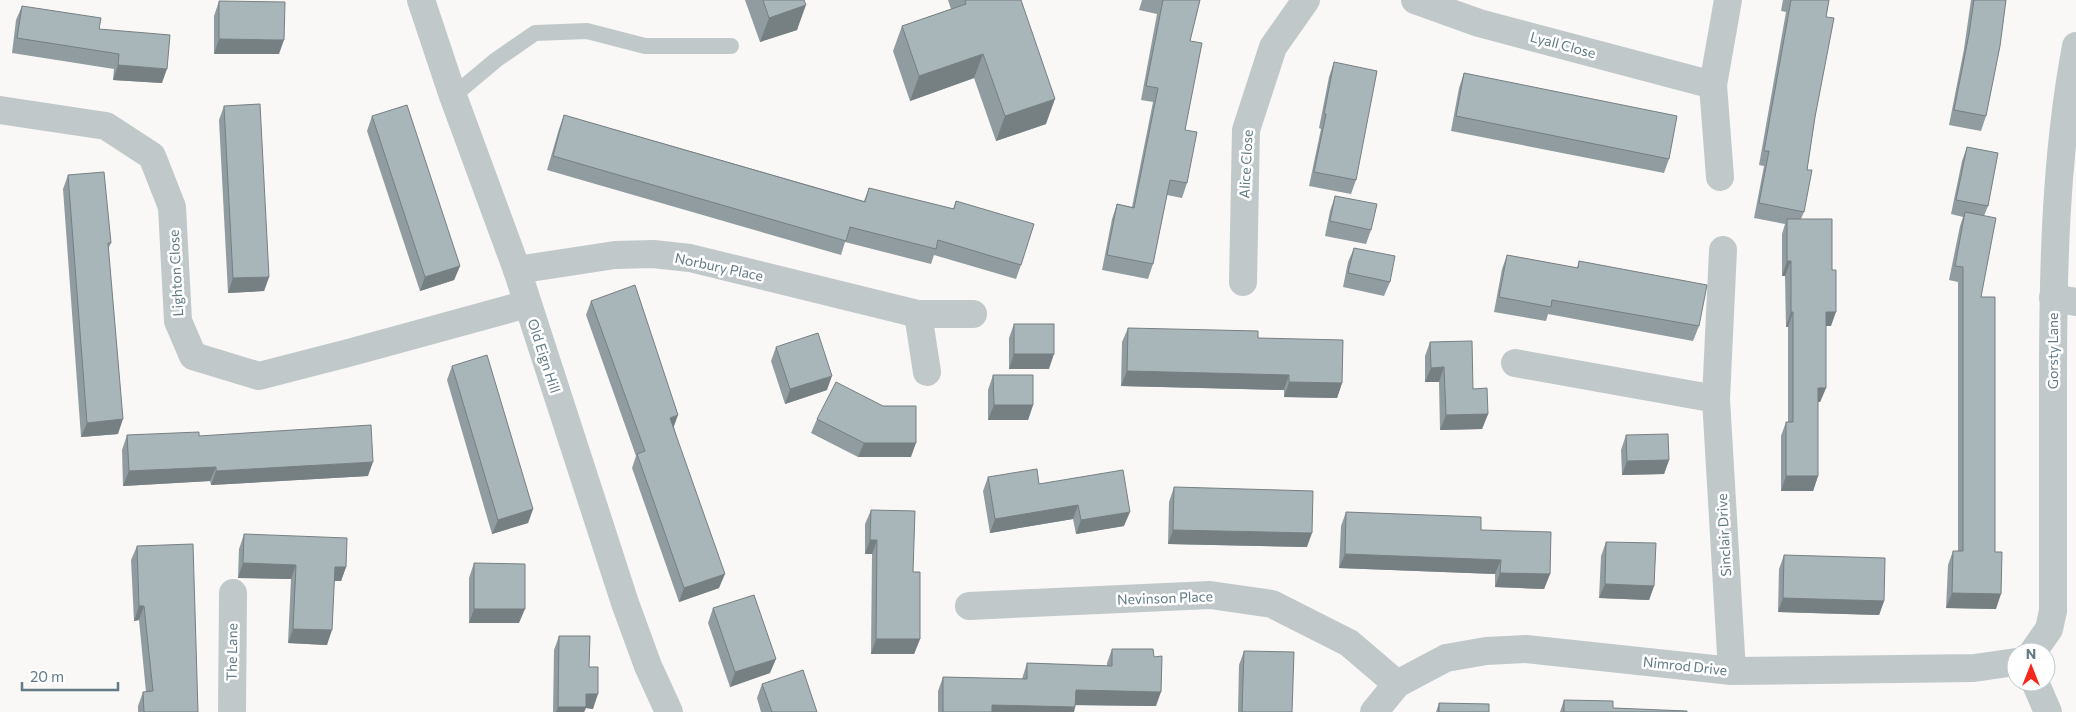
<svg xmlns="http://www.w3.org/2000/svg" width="2076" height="712" font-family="Commissioner,sans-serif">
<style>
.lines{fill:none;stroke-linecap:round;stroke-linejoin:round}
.service{stroke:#c1c8ca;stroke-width:16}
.minor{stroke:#c1c8ca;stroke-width:28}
.tertiary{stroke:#c1c8ca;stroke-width:28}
.wall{fill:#909c9f}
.shaded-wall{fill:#767f82}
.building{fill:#a8b5b9;stroke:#767f82}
.labels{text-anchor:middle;stroke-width:5;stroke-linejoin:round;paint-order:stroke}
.street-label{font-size:14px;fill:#617a84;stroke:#fff}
</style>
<rect width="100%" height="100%" fill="#f9f8f6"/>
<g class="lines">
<path class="service" d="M 453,96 L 496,60 L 535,33 L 587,31 L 645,46 L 731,46"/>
<g class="minor">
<path d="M 1415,0 L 1479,23 L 1713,85 L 1728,0"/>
<path d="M 1713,85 L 1720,177"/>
<path d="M 0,110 L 106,126 L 152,156 L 172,207 L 178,321 L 193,356 L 259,376 L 352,352 L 527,304"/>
<path d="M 517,270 L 615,255 L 653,254 L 690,258 L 918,314 L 973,314"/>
<path d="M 1243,282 L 1246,130 L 1273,47 L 1306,0"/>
<path d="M 2053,298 L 2076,302"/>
<path d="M 918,314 L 927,372"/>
<path d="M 1515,363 L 1716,399 L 1732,671"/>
<path d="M 1716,399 L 1723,250"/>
<path d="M 969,606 L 1210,595 L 1272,604 L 1349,643 L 1397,684"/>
<path d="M 2035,682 L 2048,712"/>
<path d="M 232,712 L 233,593"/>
</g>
<g class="tertiary">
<path d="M 421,0 L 453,96 L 517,270 L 625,603 L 648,666 L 669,712"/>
<path d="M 2033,652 L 2049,629 L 2053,611 C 2053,536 2053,460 2053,385 C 2053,271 2055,158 2076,46"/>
<path d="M 1374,712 L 1397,684 L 1446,658 L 1486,651 L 1526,649 L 1732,671 L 1974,668 L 2016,662"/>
</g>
</g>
<g class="wall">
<path d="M 745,0 L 804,0 L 797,30 L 760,42 Z"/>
<path d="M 948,0 L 1021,0 L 1046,124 L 996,141 L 974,78 L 910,101 L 893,51 L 902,26 L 951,9 Z"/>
<path d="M 1142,0 L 1200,0 L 1190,41 L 1185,130 L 1187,183 L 1182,198 L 1167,195 L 1153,264 L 1148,279 L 1102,270 L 1112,219 L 1117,204 L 1132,207 L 1153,102 L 1141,100 L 1157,14 L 1139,10 Z"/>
<path d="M 1783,0 L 1829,0 L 1826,17 L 1815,117 L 1807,170 L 1804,212 L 1801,219 L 1831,326 L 1826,326 L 1826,388 L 1820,402 L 1818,402 L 1818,476 L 1813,491 L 1781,491 L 1781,436 L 1786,422 L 1788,422 L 1788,327 L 1786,327 L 1785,276 L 1782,276 L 1782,234 L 1785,224 L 1754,218 L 1764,166 L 1759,165 L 1786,12 L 1781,11 Z"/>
<path d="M 1971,0 L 2006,0 L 1986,116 L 1981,131 L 1949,125 L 1964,49 Z"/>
<path d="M 219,1 L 279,54 L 214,54 L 214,16 Z"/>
<path d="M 22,6 L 99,29 L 162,83 L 113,80 L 114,69 L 12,53 L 16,20 Z"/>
<path d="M 1334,62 L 1356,180 L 1351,194 L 1309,186 L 1321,129 L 1319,128 L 1329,77 Z"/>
<path d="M 1464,73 L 1669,159 L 1664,173 L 1451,131 L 1459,88 Z"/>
<path d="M 224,106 L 269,277 L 264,291 L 228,293 L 219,120 Z"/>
<path d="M 564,115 L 864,201 L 869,188 L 953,209 L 956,201 L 1021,265 L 1016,279 L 934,255 L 931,264 L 845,242 L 841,255 L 547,170 L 559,129 Z"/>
<path d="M 372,116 L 460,266 L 454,280 L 420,291 L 367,131 Z"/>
<path d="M 1967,147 L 1988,206 L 1984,216 L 1981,297 L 1995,552 L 1996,609 L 1946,608 L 1948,565 L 1953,551 L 1958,551 L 1958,282 L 1949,280 L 1960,226 L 1963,217 L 1951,214 L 1962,161 Z"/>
<path d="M 68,175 L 111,243 L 108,249 L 118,434 L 81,437 L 63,189 Z"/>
<path d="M 1335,196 L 1371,230 L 1366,244 L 1325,236 L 1330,211 Z"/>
<path d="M 1354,248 L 1390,282 L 1384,296 L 1343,287 L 1348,262 Z"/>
<path d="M 1507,255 L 1577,268 L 1579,261 L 1699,326 L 1693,341 L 1548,314 L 1546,321 L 1494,312 L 1502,269 Z"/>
<path d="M 591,301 L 674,427 L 719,588 L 679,602 L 632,468 L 636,456 L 586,315 Z"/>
<path d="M 1014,324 L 1049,369 L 1009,369 L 1009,338 Z"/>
<path d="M 1128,328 L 1258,338 L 1342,383 L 1337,398 L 1284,397 L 1284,390 L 1121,386 L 1122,342 Z"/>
<path d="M 1430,342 L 1473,389 L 1488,414 L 1482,429 L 1440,430 L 1439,382 L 1425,382 L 1425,356 Z"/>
<path d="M 776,347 L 827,390 L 785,404 L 771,361 Z"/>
<path d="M 452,366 L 533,509 L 528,523 L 492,534 L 447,380 Z"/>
<path d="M 993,375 L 1033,405 L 1028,420 L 988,420 L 988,390 Z"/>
<path d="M 817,419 L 911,457 L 858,457 L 811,433 Z"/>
<path d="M 127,435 L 199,436 L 368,476 L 211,485 L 210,481 L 123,486 L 122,450 Z"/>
<path d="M 1626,435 L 1669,460 L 1664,474 L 1622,475 L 1621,450 Z"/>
<path d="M 988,477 L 1039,484 L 1124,526 L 1076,534 L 1073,519 L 990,533 L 983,491 Z"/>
<path d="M 1174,487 L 1307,547 L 1168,544 L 1169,502 Z"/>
<path d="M 871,510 L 913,572 L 920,639 L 914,654 L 871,654 L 872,554 L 865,554 L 865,524 Z"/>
<path d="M 1346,512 L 1481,530 L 1550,574 L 1544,589 L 1495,587 L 1495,574 L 1339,568 L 1341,526 Z"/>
<path d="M 244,534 L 346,567 L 341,581 L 334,581 L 327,645 L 288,643 L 291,579 L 238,578 L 239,549 Z"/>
<path d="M 1606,542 L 1654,586 L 1649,600 L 1599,598 L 1601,556 Z"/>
<path d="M 137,546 L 198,712 L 138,712 L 138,706 L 143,692 L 146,692 L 139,620 L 134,621 L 131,560 Z"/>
<path d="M 1784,555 L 1884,601 L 1879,615 L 1778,612 L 1779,569 Z"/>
<path d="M 474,563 L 519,623 L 469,623 L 469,578 Z"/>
<path d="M 713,608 L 770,673 L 730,687 L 708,623 Z"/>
<path d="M 559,636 L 589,667 L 593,709 L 586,708 L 584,712 L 553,712 L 554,650 Z"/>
<path d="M 1112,649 L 1156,706 L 1075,705 L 1074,712 L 938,712 L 938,691 L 943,677 L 1022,679 L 1027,663 L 1107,666 L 1107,663 Z"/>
<path d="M 1244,651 L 1292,712 L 1238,712 L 1239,665 Z"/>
<path d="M 762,684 L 817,712 L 761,712 L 757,698 Z"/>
<path d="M 1564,700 L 1613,708 L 1687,712 L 1560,712 Z"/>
<path d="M 1439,703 L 1489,712 L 1436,712 Z"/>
</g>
<g class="shaded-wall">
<path d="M 806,5 L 797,30 L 760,42 L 769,18 Z"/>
<path d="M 219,39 L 284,40 L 279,54 L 214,54 Z"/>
<path d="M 983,54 L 974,78 L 910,101 L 919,76 Z"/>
<path d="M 118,65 L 167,69 L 162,83 L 113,80 Z"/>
<path d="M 1055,99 L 1046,124 L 996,141 L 1005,116 Z"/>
<path d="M 1787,261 L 1791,261 L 1785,276 L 1782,276 Z"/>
<path d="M 460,266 L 454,280 L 420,291 L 425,277 Z"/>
<path d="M 269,277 L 264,291 L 228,293 L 233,278 Z"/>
<path d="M 1791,312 L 1793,312 L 1788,327 L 1786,327 Z"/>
<path d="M 1826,312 L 1836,312 L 1831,326 L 1820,326 Z"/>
<path d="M 1014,354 L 1054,354 L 1049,369 L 1009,369 Z"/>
<path d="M 1444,367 L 1439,382 L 1425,382 L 1431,368 Z"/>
<path d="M 1127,371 L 1289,375 L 1284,390 L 1121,386 Z"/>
<path d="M 832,376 L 827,390 L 785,404 L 790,389 Z"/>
<path d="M 1289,382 L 1342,383 L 1337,398 L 1284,397 Z"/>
<path d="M 1818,388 L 1826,388 L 1820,402 L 1813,402 Z"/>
<path d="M 994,405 L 1033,405 L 1028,420 L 988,420 Z"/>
<path d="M 1488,414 L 1482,429 L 1440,430 L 1446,415 Z"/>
<path d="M 678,415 L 673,429 L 670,418 Z"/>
<path d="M 123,419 L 118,434 L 81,437 L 87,423 Z"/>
<path d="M 864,443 L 916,443 L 911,457 L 858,457 Z"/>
<path d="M 1669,460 L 1664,474 L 1622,475 L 1627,461 Z"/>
<path d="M 373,462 L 368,476 L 211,485 L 216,471 Z"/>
<path d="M 216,467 L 210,481 L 123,486 L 129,471 Z"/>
<path d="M 1786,476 L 1818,476 L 1813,491 L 1781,491 Z"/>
<path d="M 1078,505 L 1073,519 L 990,533 L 995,519 Z"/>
<path d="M 533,509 L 528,523 L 492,534 L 498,520 Z"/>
<path d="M 1130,512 L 1124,526 L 1076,534 L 1081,520 Z"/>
<path d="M 1173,530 L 1312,533 L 1307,547 L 1168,544 Z"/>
<path d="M 870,540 L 877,540 L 872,554 L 865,554 Z"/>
<path d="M 1345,554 L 1501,560 L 1495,574 L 1339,568 Z"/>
<path d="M 243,563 L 296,565 L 291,579 L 238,578 Z"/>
<path d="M 335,567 L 346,567 L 341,581 L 330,581 Z"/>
<path d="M 1500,573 L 1550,574 L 1544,589 L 1495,587 Z"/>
<path d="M 725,574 L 719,588 L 679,602 L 684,588 Z"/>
<path d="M 1605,584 L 1654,586 L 1649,600 L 1599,598 Z"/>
<path d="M 1952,593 L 2001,594 L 1996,609 L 1946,608 Z"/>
<path d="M 1783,598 L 1884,601 L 1879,615 L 1778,612 Z"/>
<path d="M 139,606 L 144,606 L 139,620 L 134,621 Z"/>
<path d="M 474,609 L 525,609 L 519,623 L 469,623 Z"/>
<path d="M 293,629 L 332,630 L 327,645 L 288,643 Z"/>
<path d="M 876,639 L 920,639 L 914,654 L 871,654 Z"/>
<path d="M 776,659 L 770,673 L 730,687 L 735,672 Z"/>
<path d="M 1076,690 L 1161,692 L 1156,706 L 1070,705 Z"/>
<path d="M 586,694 L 598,694 L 593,709 L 586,708 L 584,712 L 556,712 L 558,707 Z"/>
<path d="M 992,705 L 1075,707 L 1074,712 L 990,712 Z"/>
</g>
<g class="building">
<path d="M 763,0 L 804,0 L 806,5 L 769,18 Z"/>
<path d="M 965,0 L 1021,0 L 1055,99 L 1005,116 L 983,54 L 919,76 L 902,26 L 966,4 Z"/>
<path d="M 1163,0 L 1200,0 L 1190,41 L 1202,43 L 1185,130 L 1197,132 L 1187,183 L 1170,180 L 1153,264 L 1107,255 L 1117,204 L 1134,208 L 1158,88 L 1146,86 Z"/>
<path d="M 1791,0 L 1829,0 L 1826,17 L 1834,18 L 1815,117 L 1807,170 L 1812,170 L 1804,212 L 1759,203 L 1769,151 L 1764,151 Z"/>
<path d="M 1974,0 L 2006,0 L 2000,46 L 1986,116 L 1954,110 L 1969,34 Z"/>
<path d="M 219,1 L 285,2 L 284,40 L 219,39 Z"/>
<path d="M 22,6 L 101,18 L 99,29 L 170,35 L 167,69 L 118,65 L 119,54 L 17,38 Z"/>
<path d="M 1334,62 L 1377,71 L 1356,180 L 1314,172 L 1326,114 L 1324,114 Z"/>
<path d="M 1464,73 L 1677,116 L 1669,159 L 1456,116 Z"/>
<path d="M 260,104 L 269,277 L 233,278 L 224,106 Z"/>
<path d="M 407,105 L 460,266 L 425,277 L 372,116 Z"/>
<path d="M 564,115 L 865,202 L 869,188 L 954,209 L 956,201 L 1034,224 L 1021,265 L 938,240 L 936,249 L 850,227 L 846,241 L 553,156 Z"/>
<path d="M 1967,147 L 1998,153 L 1988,206 L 1956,200 Z"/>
<path d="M 104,172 L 111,243 L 108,243 L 123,419 L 87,423 L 68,175 Z"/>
<path d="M 1335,196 L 1377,204 L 1371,230 L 1330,221 Z"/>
<path d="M 1965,212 L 1996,218 L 1981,297 L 1995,297 L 1995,552 L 2002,552 L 2001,594 L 1952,593 L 1953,551 L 1963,551 L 1963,267 L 1955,266 Z"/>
<path d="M 1787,219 L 1832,219 L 1832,270 L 1836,270 L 1836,312 L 1826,312 L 1826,388 L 1818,388 L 1818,476 L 1786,476 L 1786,422 L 1793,422 L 1793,312 L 1791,312 L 1791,261 L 1787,261 Z"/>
<path d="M 1354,248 L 1395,256 L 1390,282 L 1348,273 Z"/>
<path d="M 1507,255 L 1578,268 L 1579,261 L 1707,285 L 1699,326 L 1552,300 L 1551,307 L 1499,297 Z"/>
<path d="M 635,285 L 678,415 L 670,418 L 725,574 L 684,588 L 637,454 L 645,451 L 591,301 Z"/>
<rect x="1014" y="324" width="40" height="30"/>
<path d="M 1128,328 L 1258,331 L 1258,338 L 1343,340 L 1342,383 L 1289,382 L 1289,375 L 1127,371 Z"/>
<path d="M 818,333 L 832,376 L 790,389 L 776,347 Z"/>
<path d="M 1472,341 L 1473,389 L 1487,388 L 1488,414 L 1446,415 L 1444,367 L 1431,368 L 1430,342 Z"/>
<path d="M 487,355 L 533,509 L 498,520 L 452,366 Z"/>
<path d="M 993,375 L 1033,375 L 1033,405 L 994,405 Z"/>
<path d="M 836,382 L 883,406 L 916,406 L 916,443 L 864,443 L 817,419 Z"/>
<path d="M 371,425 L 373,462 L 216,471 L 216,467 L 129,471 L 127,435 L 199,432 L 199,436 Z"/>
<path d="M 1668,434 L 1669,460 L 1627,461 L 1626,435 Z"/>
<path d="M 1037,469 L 1039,484 L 1123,470 L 1130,512 L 1081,520 L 1078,505 L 995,519 L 988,477 Z"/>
<path d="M 1174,487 L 1313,491 L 1312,533 L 1173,530 Z"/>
<path d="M 871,510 L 915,511 L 913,572 L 920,572 L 920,639 L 876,639 L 877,540 L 870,540 Z"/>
<path d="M 1346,512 L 1481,517 L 1481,530 L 1551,532 L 1550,574 L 1500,573 L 1501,560 L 1345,554 Z"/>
<path d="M 244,534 L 347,538 L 346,567 L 335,567 L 332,630 L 293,629 L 296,565 L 243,563 Z"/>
<path d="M 1606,542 L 1656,543 L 1654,586 L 1605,584 Z"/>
<path d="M 193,544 L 198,712 L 144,712 L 143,692 L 153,691 L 144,606 L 139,606 L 137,546 Z"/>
<path d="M 1784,555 L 1885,558 L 1884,601 L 1783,598 Z"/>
<path d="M 474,563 L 525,564 L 525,609 L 474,609 Z"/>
<path d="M 754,595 L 776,659 L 735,672 L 713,608 Z"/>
<path d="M 559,636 L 590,636 L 589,667 L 598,667 L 598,694 L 586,694 L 586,707 L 558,707 Z"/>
<path d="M 1112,649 L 1153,649 L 1154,657 L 1162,656 L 1161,692 L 1076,690 L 1075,707 L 992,705 L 992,712 L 943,712 L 943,677 L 1027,679 L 1027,663 L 1112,666 Z"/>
<path d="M 1244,651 L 1294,652 L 1292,712 L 1242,712 Z"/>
<path d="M 803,670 L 817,712 L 772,712 L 762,684 Z"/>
<path d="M 1564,700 L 1613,701 L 1613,708 L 1687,711 L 1687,712 L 1564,712 Z"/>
<path d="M 1439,703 L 1489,704 L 1489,712 L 1439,712 Z"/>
</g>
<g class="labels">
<g class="street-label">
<text transform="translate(1563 45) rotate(15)" y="5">Lyall Close</text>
<text transform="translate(1246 164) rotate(-87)" y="5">Alice Close</text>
<text transform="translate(719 267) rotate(12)" y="5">Norbury Place</text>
<text transform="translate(176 273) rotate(-93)" y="5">Lighton Close</text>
<text transform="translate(2053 351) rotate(-90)" y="5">Gorsty Lane</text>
<text transform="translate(544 356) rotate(72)" y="5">Old Eign Hill</text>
<text transform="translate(1724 535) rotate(-93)" y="5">Sinclair Drive</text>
<text transform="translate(1165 598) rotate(-2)" y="5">Nevinson Place</text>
<text transform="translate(232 652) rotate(-89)" y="5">The Lane</text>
<text transform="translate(1685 666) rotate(6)" y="5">Nimrod Drive</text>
</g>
</g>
<g transform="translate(2031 667)"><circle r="24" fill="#ffffff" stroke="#c0cace"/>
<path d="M0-4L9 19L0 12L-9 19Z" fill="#f4291b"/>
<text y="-8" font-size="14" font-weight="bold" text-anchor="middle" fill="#617a84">N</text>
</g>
<path d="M22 682v8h96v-8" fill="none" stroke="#617a84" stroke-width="2.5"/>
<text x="30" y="682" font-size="15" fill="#617a84" stroke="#ffffff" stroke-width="4" paint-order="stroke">20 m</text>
</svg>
